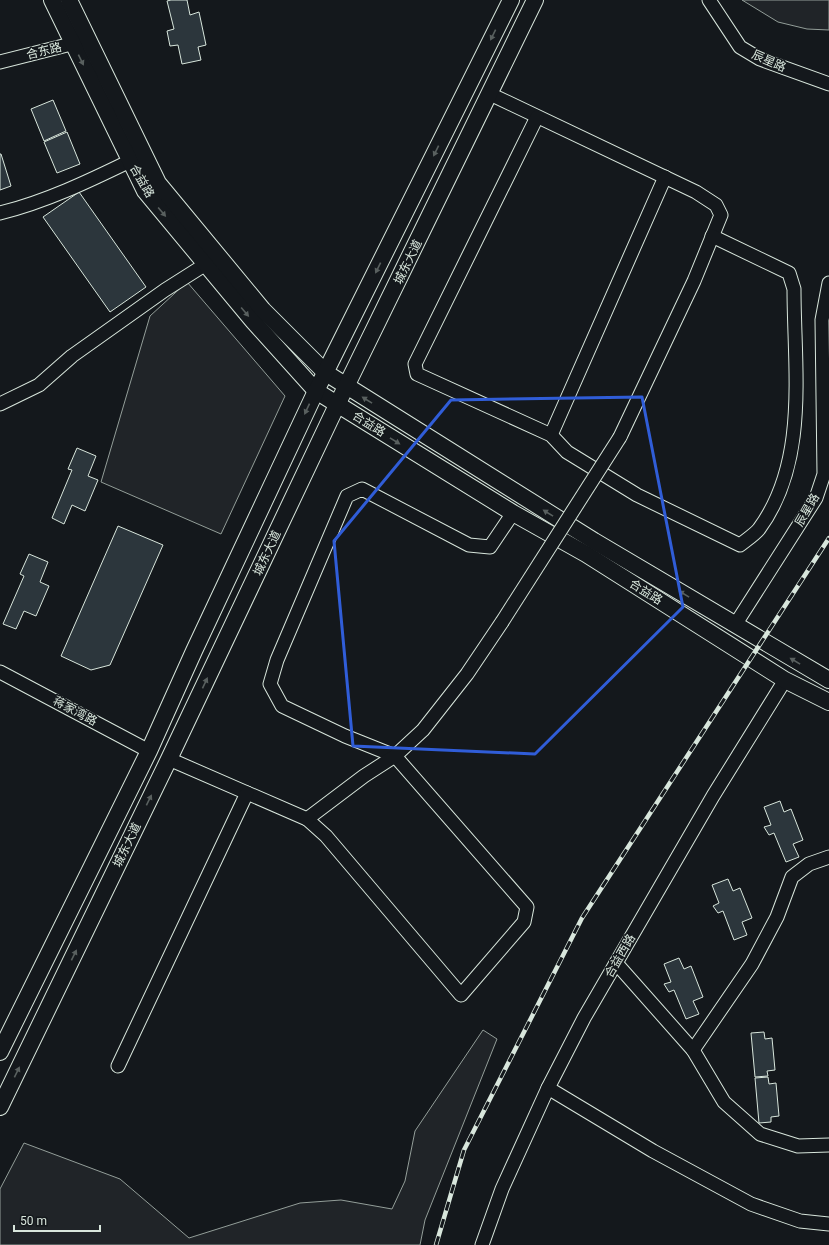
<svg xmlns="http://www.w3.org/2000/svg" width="829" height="1245" font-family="Roboto,'Noto Sans SC',sans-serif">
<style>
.green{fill:#202428;stroke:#939e99}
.building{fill:#2c363c;stroke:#d8e6dc}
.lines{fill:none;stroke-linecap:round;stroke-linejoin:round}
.minor-casing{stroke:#d8e6dc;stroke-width:15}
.major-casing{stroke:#d8e6dc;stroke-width:18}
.minor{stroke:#14181c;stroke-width:13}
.major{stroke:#14181c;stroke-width:16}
.rail-casing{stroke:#d8e6dc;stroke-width:4.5}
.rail{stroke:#14181c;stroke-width:3;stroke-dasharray:9;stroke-linecap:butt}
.minor-bridge-casing{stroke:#d8e6dc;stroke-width:15;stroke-linecap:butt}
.minor-bridge{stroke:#14181c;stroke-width:13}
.oneway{fill:#59605f}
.marked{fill:none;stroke:#305dd8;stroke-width:3;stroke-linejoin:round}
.labels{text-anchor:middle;stroke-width:3;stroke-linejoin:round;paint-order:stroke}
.street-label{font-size:12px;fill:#d8e6dc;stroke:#14181c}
</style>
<rect width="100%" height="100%" fill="#14181c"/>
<g class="green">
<path d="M 742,0 L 829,0 L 829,30 L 807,29 L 778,22 Z"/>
<path d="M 187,282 L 285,396 L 221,534 L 101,482 L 150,316 Z"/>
<path d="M 483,1030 L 497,1039 L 425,1220 L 420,1245 L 0,1245 L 0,1189 L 24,1143 L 120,1179 L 189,1238 L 300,1203 L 341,1200 L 392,1209 L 405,1181 L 415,1131 Z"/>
</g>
<g class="building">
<path d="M 171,0 L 187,0 L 190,15 L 199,12 L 206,45 L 198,47 L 201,60 L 182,64 L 178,45 L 170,46 L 167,31 L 174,29 L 167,1 Z"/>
<path d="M 53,100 L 66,131 L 44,141 L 31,109 Z"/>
<path d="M 67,132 L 80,164 L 57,173 L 44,142 Z"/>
<path d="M 0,154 L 1,154 L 11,186 L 0,190 Z"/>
<path d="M 79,192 L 146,287 L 110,312 L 43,217 Z"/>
<path d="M 77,448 L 96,456 L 88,476 L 98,480 L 85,511 L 72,505 L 64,524 L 52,518 L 72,470 L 68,469 Z"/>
<path d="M 118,526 L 163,545 L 110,665 L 91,670 L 61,656 Z"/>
<path d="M 29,554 L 48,562 L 40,582 L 49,586 L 36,616 L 24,611 L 16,629 L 3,624 L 24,576 L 20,574 Z"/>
<path d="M 780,801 L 784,812 L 791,809 L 803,840 L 793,844 L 799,857 L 786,862 L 774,833 L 769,835 L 764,827 L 771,825 L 764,807 Z"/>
<path d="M 728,879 L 733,891 L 740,888 L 752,918 L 742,922 L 747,935 L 734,940 L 723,911 L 718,913 L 713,906 L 719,903 L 712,885 Z"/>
<path d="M 679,958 L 684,969 L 691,966 L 703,997 L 693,1001 L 699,1014 L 686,1019 L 674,990 L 669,992 L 664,984 L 671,982 L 664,964 Z"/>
<path d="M 764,1032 L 765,1039 L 772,1038 L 775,1070 L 767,1071 L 768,1076 L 755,1077 L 751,1033 Z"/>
<path d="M 768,1077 L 769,1084 L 776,1083 L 779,1116 L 771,1117 L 771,1122 L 759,1123 L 755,1078 Z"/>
</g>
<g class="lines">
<g class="minor-casing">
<g id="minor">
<path d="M 709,0 L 740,47 L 760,59 L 829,84"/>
<path d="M 0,62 L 83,41"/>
<path d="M 490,94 L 696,192 L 716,205 L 721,215 L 694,281 L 620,437"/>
<path d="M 537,117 L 415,364 L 417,374 L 551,435 L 567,452 L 637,495 L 740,545 C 746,540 754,535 759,529 C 809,461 794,369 794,289 L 789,273 L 712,236"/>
<path d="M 0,213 C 45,202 89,181 130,161"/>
<path d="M 0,404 L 39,385 L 72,356 L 165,290 L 206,264"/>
<path d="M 551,435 L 665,177"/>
<path d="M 735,625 L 816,498 L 824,474 L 822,320 L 829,283"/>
<path d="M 0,672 L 149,751"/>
<path d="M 169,759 L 307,819 L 326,836 L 461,995 L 524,922 L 527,907 L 395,756 L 345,736 L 282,706 L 270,684 L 277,660 L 347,496 L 362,489 L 469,545 L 490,547 L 513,513"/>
<path d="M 307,819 L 364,776 L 395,756 L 423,730 L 467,674 L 502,622"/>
<path d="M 616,963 L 693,1050 L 724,1102 L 760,1134 L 798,1146 L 829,1145"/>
<path d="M 693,1050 L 752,964 L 777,917 L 792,877 L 809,864 L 829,857"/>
<path d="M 118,1066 L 247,793"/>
<path d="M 548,1088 L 653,1151 L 751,1204 L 800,1221 L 829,1224"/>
<path d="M 482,1245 L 502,1189 L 548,1088 L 584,1018 L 713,796 L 785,680"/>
</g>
</g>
<g class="major-casing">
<g id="major">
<path d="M 52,0 L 145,191 L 253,321 L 316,391 L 513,513 L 586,554 L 785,680 L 829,702"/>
<path d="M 69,0 L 158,183 L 263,310 L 326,373 L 594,541 L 829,680"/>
<path d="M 0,1052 L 149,751 L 194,651 L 316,391 L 511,0"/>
<path d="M 0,1107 L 169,759 L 337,405 L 535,0"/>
</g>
</g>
<use href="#minor" class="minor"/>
<use href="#major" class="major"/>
<g class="rail-casing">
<path id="rail" d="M 436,1245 L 464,1150 L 582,918 L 829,538"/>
</g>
<use href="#rail" class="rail"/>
<g class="minor-bridge-casing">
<path id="minor-bridge" d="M 502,622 L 620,437"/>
</g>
<use href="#minor-bridge" class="minor-bridge"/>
</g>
<defs><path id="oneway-solid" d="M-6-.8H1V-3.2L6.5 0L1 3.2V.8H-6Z"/></defs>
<g class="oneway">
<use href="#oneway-solid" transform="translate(493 35) rotate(116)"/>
<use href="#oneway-solid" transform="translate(81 60) rotate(64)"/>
<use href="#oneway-solid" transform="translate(436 151) rotate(116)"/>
<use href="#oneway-solid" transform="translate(162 212) rotate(50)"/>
<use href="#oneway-solid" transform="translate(378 268) rotate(116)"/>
<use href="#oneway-solid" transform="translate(245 312) rotate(50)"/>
<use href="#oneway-solid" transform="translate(367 400) rotate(-148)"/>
<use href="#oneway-solid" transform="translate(307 409) rotate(115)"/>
<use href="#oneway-solid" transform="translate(395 441) rotate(32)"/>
<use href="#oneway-solid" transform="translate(548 513) rotate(-148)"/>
<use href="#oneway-solid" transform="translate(684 594) rotate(-149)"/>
<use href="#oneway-solid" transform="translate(795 661) rotate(-149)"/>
<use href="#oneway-solid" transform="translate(205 683) rotate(-65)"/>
<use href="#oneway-solid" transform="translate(149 800) rotate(-64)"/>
<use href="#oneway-solid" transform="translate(74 955) rotate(-64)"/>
<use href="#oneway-solid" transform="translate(17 1072) rotate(-64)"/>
</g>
<path class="marked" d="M 642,397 L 683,607 L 535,754 L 353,746 L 334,541 L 451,400 Z"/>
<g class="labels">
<g class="street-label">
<text transform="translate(44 51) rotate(-14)" y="4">合东路</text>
<text transform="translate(769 61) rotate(24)" y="4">辰星路</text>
<text transform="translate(142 181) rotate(60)" y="4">合益路</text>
<text transform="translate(408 262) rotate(-64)" y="4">城东大道</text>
<text transform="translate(369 424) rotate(32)" y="4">合益路</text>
<text transform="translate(807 510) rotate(-60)" y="4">辰星路</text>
<text transform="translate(267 553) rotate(-65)" y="4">城东大道</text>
<text transform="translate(646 592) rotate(32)" y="4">合益路</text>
<text transform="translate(75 711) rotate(28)" y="4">蒋家湾路</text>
<text transform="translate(127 845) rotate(-64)" y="4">城东大道</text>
<text transform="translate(620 956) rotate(-60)" y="4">合益西路</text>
</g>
</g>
<path d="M14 1225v6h86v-6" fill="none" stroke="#d8e6dc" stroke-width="2"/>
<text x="20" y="1225" font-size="12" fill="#d8e6dc" stroke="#14181c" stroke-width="3" paint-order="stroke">50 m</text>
</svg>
